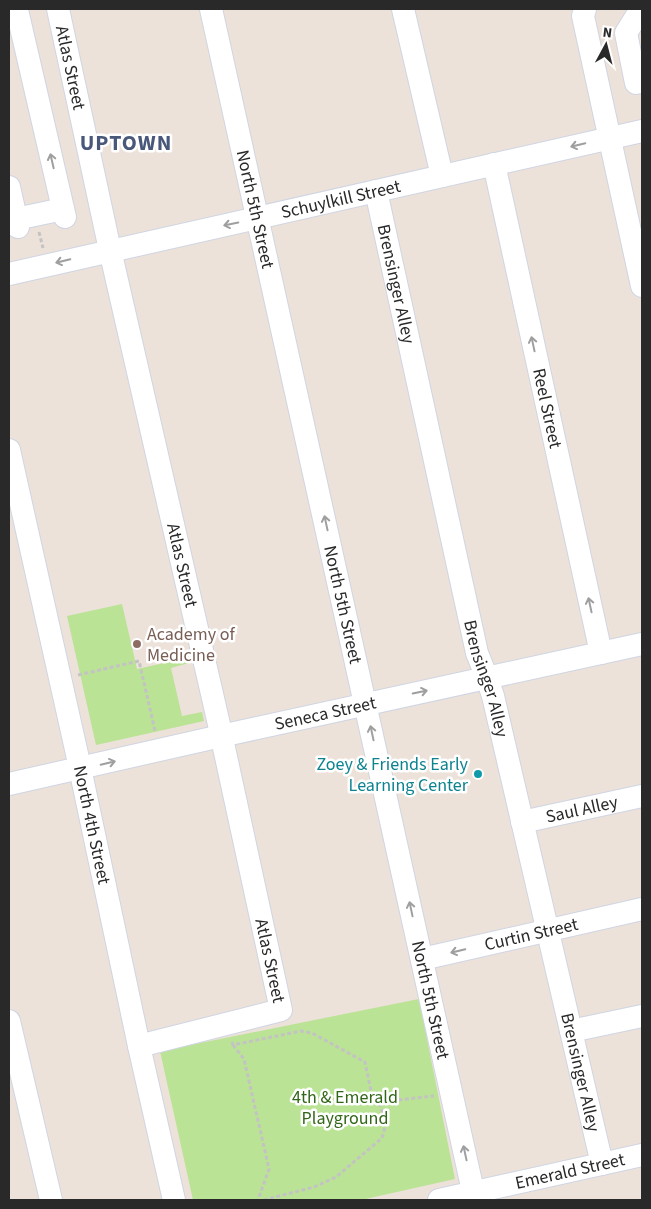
<svg xmlns="http://www.w3.org/2000/svg" width="651" height="1209" font-family="'Source Sans 3',sans-serif">
<style>
.green{fill:#bae395}
.lines{fill:none;stroke-linecap:round;stroke-linejoin:round}
.minor-casing{stroke:#cfd5e2;stroke-width:24}
.path{stroke:#c3c3c3;stroke-width:3;stroke-dasharray:4 2.5;stroke-linecap:butt}
.minor{stroke:#fff;stroke-width:22}
.oneway{stroke:#9f9f9f}
.education-dot{fill:#8d6e63;stroke:#fff;stroke-width:2}
.culture-dot{fill:#0f9aa8;stroke:#fff;stroke-width:2}
.labels{text-anchor:middle;stroke-width:5;stroke-linejoin:round;paint-order:stroke}
.street-label{font-size:18px;fill:#292929;stroke:#fff}
.education-label{font-size:18px;fill:#785e54;stroke:#fff;text-anchor:start}
.culture-label{font-size:18px;fill:#0d838f;stroke:#fff;text-anchor:end}
.park-label{font-size:18px;fill:#326618;stroke:#fff}
.district-label{font-size:22px;font-weight:bold;letter-spacing:1px;fill:#49587a;stroke:#fff}
</style>
<rect width="100%" height="100%" fill="#ece2da"/>
<g class="green">
<path d="M 122,604 L 137,669 L 187,658 L 189,663 L 171,668 L 182,716 L 202,712 L 204,721 L 96,745 L 67,616 Z"/>
<path d="M 419,999 L 455,1179 L 361,1200 L 193,1200 L 160,1051 Z"/>
</g>
<g class="lines">
<g class="minor-casing">
<g id="minor">
<path id="s1" d="M 58,9 L 110,250 L 218,720 L 281,1010 L 139,1046"/>
<path id="s2" d="M 211,9 L 475,1200"/>
<path d="M 403,9 L 442,176"/>
<path d="M 585,9 L 583,16 L 642,286"/>
<path d="M 641,9 L 626,33 L 636,83 L 642,82"/>
<path d="M 17,10 L 65,217"/>
<path id="s3" d="M 494,164 L 601,653"/>
<path d="M 9,187 L 18,227"/>
<path id="s4" d="M 376,191 L 477,653 L 487,678 L 493,696 L 602,1164"/>
<path d="M 16,219 L 63,209"/>
<path id="s5" d="M 9,274 L 642,131"/>
<path id="s6" d="M 9,450 L 77,754 L 139,1046 L 174,1200"/>
<path id="s7" d="M 9,784 L 221,736 L 642,644"/>
<path id="s8" d="M 522,822 L 642,796"/>
<path id="s9" d="M 422,959 L 642,909"/>
<path d="M 9,1021 L 51,1200"/>
<path d="M 571,1031 L 642,1016"/>
<path id="s10" d="M 439,1200 L 642,1155"/>
</g>
</g>
<g class="path">
<path d="M 39,232 L 43,248"/>
<path d="M 78,675 L 139,661 L 155,731"/>
<path d="M 232,1042 L 233,1045 L 301,1031 L 312,1033 L 365,1062 L 371,1091 L 379,1102 L 386,1124 L 382,1138 L 336,1177 L 314,1187 L 264,1200"/>
<path d="M 233,1045 L 244,1059 L 269,1169 L 258,1200"/>
<path d="M 379,1102 L 434,1096"/>
</g>
<use href="#minor" class="minor"/>
</g>
<defs><path id="oneway-shaft" d="M-6 0H5M1.5-3L5.5 0L1.5 3" fill="none" stroke-width="1.6" stroke-linecap="round" stroke-linejoin="round" transform="scale(1.25)"/></defs>
<g class="oneway">
<use href="#oneway-shaft" transform="translate(578 145) rotate(167)"/>
<use href="#oneway-shaft" transform="translate(52 161) rotate(-103)"/>
<use href="#oneway-shaft" transform="translate(231 224) rotate(168)"/>
<use href="#oneway-shaft" transform="translate(63 261) rotate(167)"/>
<use href="#oneway-shaft" transform="translate(533 344) rotate(-102)"/>
<use href="#oneway-shaft" transform="translate(326 523) rotate(-102)"/>
<use href="#oneway-shaft" transform="translate(590 605) rotate(-102)"/>
<use href="#oneway-shaft" transform="translate(420 692) rotate(-12)"/>
<use href="#oneway-shaft" transform="translate(372 733) rotate(-102)"/>
<use href="#oneway-shaft" transform="translate(108 763) rotate(-13)"/>
<use href="#oneway-shaft" transform="translate(411 909) rotate(-102)"/>
<use href="#oneway-shaft" transform="translate(458 951) rotate(167)"/>
<use href="#oneway-shaft" transform="translate(465 1153) rotate(-102)"/>
</g>
<circle class="education-dot" cx="137" cy="644" r="5"/>
<circle class="culture-dot" cx="478" cy="774" r="5"/>
<g class="labels">
<g class="street-label">
<text dy="6" stroke="none"><textPath href="#s1" startOffset="60">Atlas Street</textPath></text>
<text dy="6" stroke="none"><textPath href="#s5" startOffset="340">Schuylkill Street</textPath></text>
<text dy="6" stroke="none"><textPath href="#s2" startOffset="205">North 5th Street</textPath></text>
<text dy="6" stroke="none"><textPath href="#s4" startOffset="95">Brensinger Alley</textPath></text>
<text dy="6" stroke="none"><textPath href="#s3" startOffset="250">Reel Street</textPath></text>
<text dy="6" stroke="none"><textPath href="#s1" startOffset="570">Atlas Street</textPath></text>
<text dy="6" stroke="none"><textPath href="#s2" startOffset="610">North 5th Street</textPath></text>
<text dy="6" stroke="none"><textPath href="#s4" startOffset="500">Brensinger Alley</textPath></text>
<text dy="6" stroke="none"><textPath href="#s7" startOffset="324">Seneca Street</textPath></text>
<text dy="6" stroke="none"><textPath href="#s8" startOffset="61">Saul Alley</textPath></text>
<text dy="6" stroke="none"><textPath href="#s6" startOffset="384">North 4th Street</textPath></text>
<text dy="6" stroke="none"><textPath href="#s9" startOffset="112">Curtin Street</textPath></text>
<text dy="6" stroke="none"><textPath href="#s1" startOffset="975">Atlas Street</textPath></text>
<text dy="6" stroke="none"><textPath href="#s2" startOffset="1015">North 5th Street</textPath></text>
<text dy="6" stroke="none"><textPath href="#s4" startOffset="905">Brensinger Alley</textPath></text>
<text dy="6" stroke="none"><textPath href="#s10" startOffset="134">Emerald Street</textPath></text>
</g>
<g class="education-label">
<text x="147" y="640">Academy of<tspan x="147" dy="21">Medicine</tspan></text>
</g>
<g class="culture-label">
<text x="468" y="770">Zoey &amp; Friends Early<tspan x="468" dy="21">Learning Center</tspan></text>
</g>
<g class="park-label">
<text x="345" y="1103">4th &amp; Emerald<tspan x="345" dy="21">Playground</tspan></text>
</g>
<g class="district-label">
<text x="126" y="150">UPTOWN</text>
</g>
</g>
<rect width="651" height="1209" fill="none" stroke="#292929" stroke-width="20"/>
<g transform="translate(606 45) rotate(7)" stroke="#ffffff" stroke-width="4" paint-order="stroke">
<path d="M0-4L9 19L0 12L-9 19Z" fill="#292929"/>
<text y="-8" font-size="14" font-weight="bold" text-anchor="middle" fill="#292929">N</text>
</g>
</svg>
